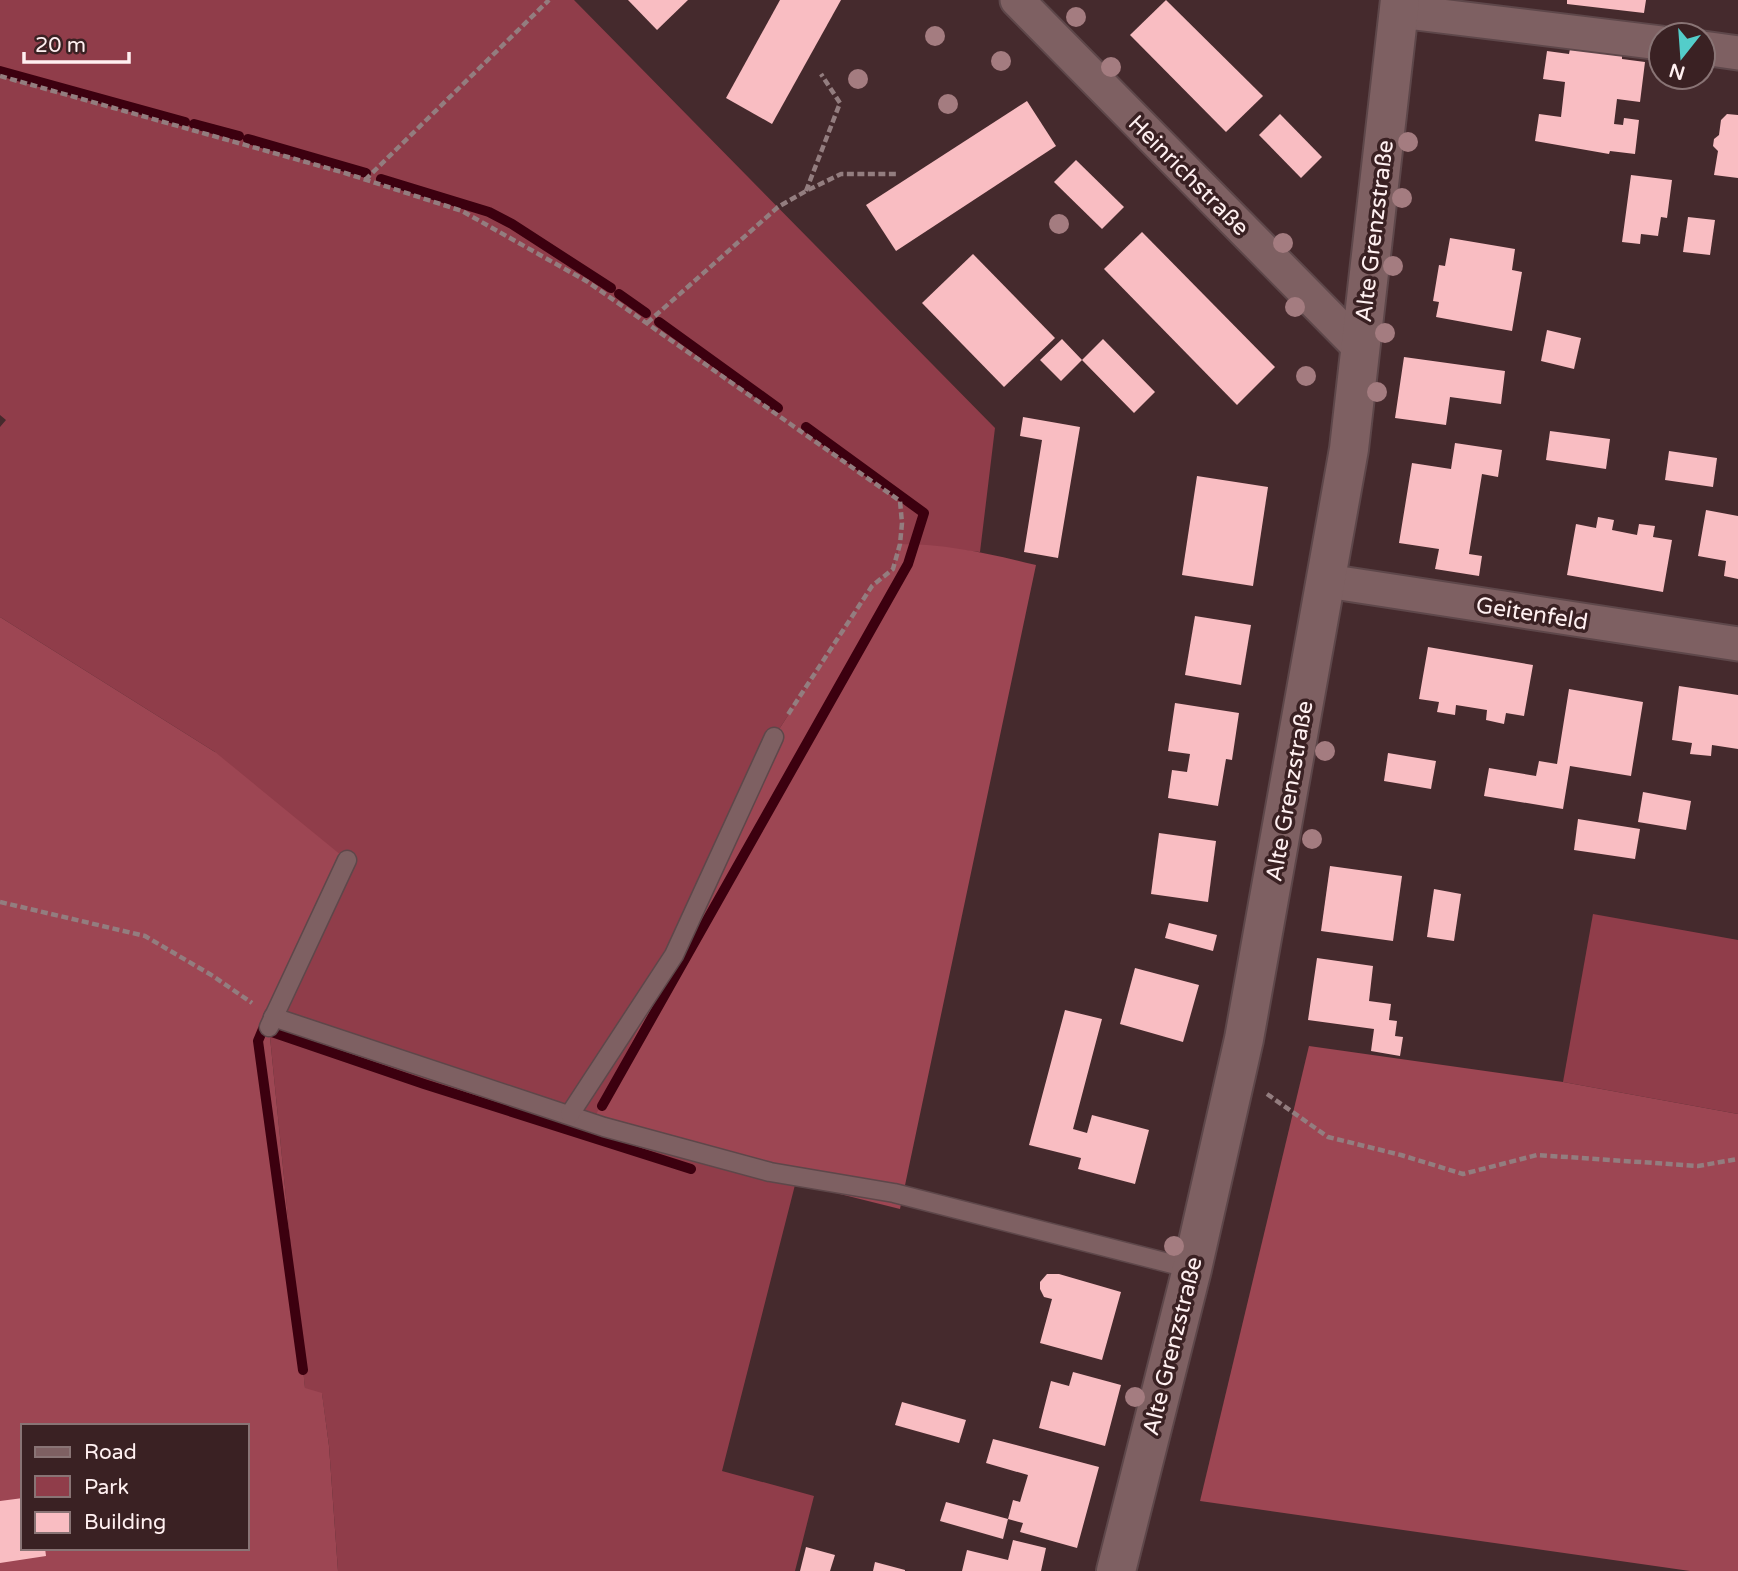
<svg xmlns="http://www.w3.org/2000/svg" width="1738" height="1571" font-family="'Varela Round',sans-serif">
<style>
.green{fill:#903d4a}
.forest{fill:#9d4653;fill-rule:evenodd}
.lines{fill:none;stroke-linecap:round;stroke-linejoin:round}
.stream{stroke:#3c000f;stroke-width:10}
.building{fill:#f9bdc2}
.lane-casing{stroke:#5e474a;stroke-width:21}
.street-casing{stroke:#5e474a;stroke-width:37}
.secondary-casing{stroke:#5e474a;stroke-width:42}
.path{stroke:#937d7f;stroke-width:4.5;stroke-dasharray:7 3.5;stroke-linecap:butt}
.lane{stroke:#7e6062;stroke-width:18}
.street{stroke:#7e6062;stroke-width:33}
.secondary{stroke:#7e6062;stroke-width:38}
.tree{fill:#a47c80}
.labels{text-anchor:middle;stroke-width:7;stroke-linejoin:round;paint-order:stroke}
.street-label{font-size:23px;fill:#fff0f1;stroke:#3a2123}
</style>
<rect width="100%" height="100%" fill="#452a2d"/>
<g class="green">
<path d="M 0,0 L 574,0 L 995,428 L 980,552 L 900,544 L 893,569 L 872,587 L 774,737 L 674,955 L 589,1131 L 796,1181 L 722,1471 L 814,1496 L 795,1571 L 338,1571 L 329,1446 L 322,1394 L 305,1389 L 269,1027 L 215,752 L 0,617 L 0,427 L 6,420 L 0,415 Z"/>
<path d="M 1593,914 L 1738,940 L 1738,1114 L 1563,1082 Z"/>
</g>
<g class="forest">
<path d="M 900,544 C 947,544 991,554 1036,565 L 900,1209 L 588,1131 L 674,955 L 774,737 L 872,586 L 893,569 Z"/>
<path d="M 0,617 L 215,752 L 347,860 L 269,1027 L 305,1388 L 322,1393 L 329,1446 L 338,1571 L 0,1571 ZM 23,1426 L 247,1426 L 247,1548 L 23,1548 Z"/>
<path d="M 1309,1046 L 1563,1082 L 1738,1114 L 1738,1571 L 1690,1571 L 1200,1501 Z"/>
</g>
<g class="lines">
<g class="stream">
<path d="M 0,71 L 185,122"/>
<path d="M 194,124 L 239,136"/>
<path d="M 248,139 L 366,173"/>
<path d="M 381,179 L 489,212 L 512,224 L 611,288"/>
<path d="M 619,294 L 646,313"/>
<path d="M 659,322 L 778,408"/>
<path d="M 602,1106 L 908,564 L 924,513 L 806,427"/>
<path d="M 303,1370 L 258,1041 L 263,1029 L 424,1084 L 691,1169"/>
</g>
</g>
<g class="building">
<path d="M 628,0 L 688,0 L 657,30 Z"/>
<path d="M 780,0 L 841,0 L 772,124 L 726,98 Z"/>
<path d="M 1166,0 L 1263,96 L 1226,132 L 1130,35 Z"/>
<path d="M 1567,0 L 1646,0 L 1644,13 L 1567,4 Z"/>
<path d="M 1570,49 L 1622,56 L 1622,59 L 1645,62 L 1640,102 L 1617,99 L 1614,124 L 1623,125 L 1624,118 L 1639,120 L 1635,154 L 1610,151 L 1609,154 L 1535,141 L 1539,114 L 1561,117 L 1565,82 L 1543,79 L 1547,51 L 1569,54 Z"/>
<path d="M 1027,101 L 1056,146 L 896,251 L 866,205 Z"/>
<path d="M 1280,114 L 1322,157 L 1301,178 L 1259,135 Z"/>
<path d="M 1727,114 L 1738,115 L 1738,178 L 1714,175 L 1718,151 L 1713,146 L 1714,139 L 1719,135 L 1721,120 Z"/>
<path d="M 1076,160 L 1124,207 L 1102,229 L 1054,182 Z"/>
<path d="M 1631,175 L 1672,180 L 1667,218 L 1661,217 L 1658,236 L 1641,234 L 1640,244 L 1622,242 Z"/>
<path d="M 1688,217 L 1715,220 L 1710,255 L 1683,252 Z"/>
<path d="M 1142,232 L 1275,367 L 1237,405 L 1104,269 Z"/>
<path d="M 1450,238 L 1515,249 L 1512,270 L 1522,272 L 1512,331 L 1436,317 L 1439,302 L 1433,301 L 1439,265 L 1445,266 Z"/>
<path d="M 973,254 L 1055,338 L 1004,387 L 922,303 Z"/>
<path d="M 1547,330 L 1581,338 L 1574,369 L 1541,361 Z"/>
<path d="M 1062,339 L 1082,360 L 1103,339 L 1155,392 L 1134,413 L 1082,360 L 1061,381 L 1040,360 Z"/>
<path d="M 1404,357 L 1505,371 L 1501,404 L 1450,397 L 1446,425 L 1395,418 Z"/>
<path d="M 1023,417 L 1080,427 L 1058,558 L 1024,552 L 1042,440 L 1020,436 Z"/>
<path d="M 1550,431 L 1610,439 L 1606,469 L 1546,460 Z"/>
<path d="M 1455,443 L 1502,450 L 1498,477 L 1482,474 L 1469,554 L 1482,556 L 1479,576 L 1435,569 L 1439,549 L 1399,543 L 1412,463 L 1451,469 Z"/>
<path d="M 1669,451 L 1717,458 L 1713,487 L 1665,480 Z"/>
<path d="M 1197,476 L 1268,487 L 1253,586 L 1182,575 Z"/>
<path d="M 1706,510 L 1738,516 L 1738,579 L 1724,576 L 1726,561 L 1698,556 Z"/>
<path d="M 1598,517 L 1614,520 L 1612,530 L 1637,535 L 1639,524 L 1655,526 L 1653,537 L 1672,540 L 1663,592 L 1567,575 L 1576,524 L 1596,528 Z"/>
<path d="M 1195,616 L 1251,625 L 1241,685 L 1185,675 Z"/>
<path d="M 1428,647 L 1533,665 L 1524,716 L 1506,713 L 1504,724 L 1486,720 L 1487,710 L 1456,705 L 1455,715 L 1437,712 L 1439,702 L 1419,699 Z"/>
<path d="M 1679,686 L 1738,695 L 1738,749 L 1712,745 L 1711,756 L 1690,754 L 1692,743 L 1672,740 Z"/>
<path d="M 1569,689 L 1643,702 L 1631,776 L 1570,766 L 1563,809 L 1484,796 L 1489,768 L 1536,776 L 1539,761 L 1557,764 Z"/>
<path d="M 1175,703 L 1239,713 L 1232,760 L 1226,759 L 1218,806 L 1168,798 L 1172,770 L 1187,772 L 1190,754 L 1168,751 Z"/>
<path d="M 1388,753 L 1436,761 L 1431,789 L 1384,781 Z"/>
<path d="M 1643,792 L 1691,801 L 1686,830 L 1638,822 Z"/>
<path d="M 1578,819 L 1640,829 L 1635,859 L 1574,850 Z"/>
<path d="M 1159,833 L 1216,841 L 1208,902 L 1151,894 Z"/>
<path d="M 1330,866 L 1402,876 L 1393,941 L 1321,931 Z"/>
<path d="M 1434,889 L 1461,894 L 1454,941 L 1427,937 Z"/>
<path d="M 1169,923 L 1217,935 L 1213,951 L 1165,938 Z"/>
<path d="M 1317,958 L 1373,966 L 1369,1001 L 1391,1004 L 1389,1020 L 1397,1021 L 1395,1036 L 1403,1037 L 1400,1056 L 1371,1051 L 1374,1029 L 1308,1020 Z"/>
<path d="M 1135,968 L 1199,985 L 1183,1042 L 1120,1024 Z"/>
<path d="M 1065,1010 L 1102,1019 L 1073,1129 L 1087,1133 L 1092,1115 L 1149,1130 L 1135,1184 L 1078,1169 L 1081,1158 L 1029,1145 Z"/>
<path d="M 1047,1274 L 1059,1274 L 1121,1292 L 1102,1360 L 1040,1343 L 1052,1299 L 1044,1297 L 1040,1289 L 1040,1282 Z"/>
<path d="M 1073,1372 L 1121,1385 L 1105,1446 L 1039,1428 L 1051,1381 L 1069,1386 Z"/>
<path d="M 902,1402 L 966,1420 L 959,1443 L 895,1425 Z"/>
<path d="M 993,1439 L 1099,1467 L 1077,1548 L 1020,1532 L 1023,1523 L 1008,1519 L 1013,1500 L 1020,1502 L 1028,1475 L 986,1463 Z"/>
<path d="M 23,1498 L 23,1548 L 45,1548 L 46,1556 L 0,1563 L 0,1501 Z"/>
<path d="M 946,1502 L 1008,1519 L 1003,1539 L 940,1521 Z"/>
<path d="M 1013,1540 L 1046,1548 L 1041,1571 L 962,1571 L 967,1550 L 1008,1560 Z"/>
<path d="M 806,1547 L 835,1555 L 830,1571 L 800,1571 Z"/>
<path d="M 875,1562 L 905,1570 L 905,1571 L 873,1571 Z"/>
</g>
<g class="lines">
<g class="lane-casing">
<g id="lane">
<path d="M 273,1017 L 604,1127 L 770,1172 L 894,1193 L 1192,1269"/>
<path d="M 269,1027 L 347,860"/>
<path d="M 570,1114 L 674,955 L 774,737"/>
</g>
</g>
<g class="street-casing">
<g id="street">
<path d="M 1017,0 L 1361,349"/>
<path d="M 1400,11 L 1661,43"/>
<path d="M 1703,48 L 1738,53"/>
<path d="M 1327,581 L 1738,644"/>
</g>
</g>
<g class="secondary-casing">
<path id="secondary" d="M 1116,1571 L 1192,1269 L 1244,1039 L 1349,449 L 1400,0"/>
</g>
<g class="path">
<path d="M 0,76 L 345,173 L 462,211 L 588,282 L 900,501 L 902,523 L 900,544 L 893,569 L 872,586 L 787,716"/>
<path d="M 365,180 L 549,0"/>
<path d="M 806,191 L 840,103 L 821,74"/>
<path d="M 647,323 L 778,207 L 806,191 L 841,174 L 896,174"/>
<path d="M 0,902 L 145,936 L 213,976 L 252,1003"/>
<path d="M 1267,1094 L 1328,1137 L 1401,1155 L 1463,1174 L 1537,1155 L 1698,1166 L 1738,1159"/>
</g>
<use href="#lane" class="lane"/>
<use href="#street" class="street"/>
<use href="#secondary" class="secondary"/>
</g>
<g class="tree">
<circle cx="1076" cy="17" r="10"/>
<circle cx="935" cy="36" r="10"/>
<circle cx="1001" cy="61" r="10"/>
<circle cx="1111" cy="67" r="10"/>
<circle cx="858" cy="79" r="10"/>
<circle cx="948" cy="104" r="10"/>
<circle cx="1408" cy="142" r="10"/>
<circle cx="1402" cy="198" r="10"/>
<circle cx="1059" cy="224" r="10"/>
<circle cx="1283" cy="243" r="10"/>
<circle cx="1393" cy="266" r="10"/>
<circle cx="1295" cy="307" r="10"/>
<circle cx="1385" cy="333" r="10"/>
<circle cx="1306" cy="376" r="10"/>
<circle cx="1377" cy="392" r="10"/>
<circle cx="1325" cy="751" r="10"/>
<circle cx="1312" cy="839" r="10"/>
<circle cx="1174" cy="1246" r="10"/>
<circle cx="1135" cy="1397" r="10"/>
</g>
<g class="labels">
<g class="street-label">
<text transform="translate(1189 175) rotate(45)" y="8">Heinrichstraße</text>
<text transform="translate(1374 231) rotate(-83)" y="8">Alte Grenzstraße</text>
<text transform="translate(1532 613) rotate(9)" y="8">Geitenfeld</text>
<text transform="translate(1289 791) rotate(-80)" y="8">Alte Grenzstraße</text>
<text transform="translate(1172 1346) rotate(-76)" y="8">Alte Grenzstraße</text>
</g>
</g>
<rect x="21" y="1424" width="228" height="126" fill="#3a2123" stroke="#897475" stroke-width="2"/>
<rect x="35" y="1447" width="35" height="10" fill="#7e6062" stroke="#897475" stroke-width="2"/>
<text x="84" y="1459" font-size="21" fill="#fff0f1">Road</text>
<rect x="35" y="1476" width="35" height="21" fill="#903d4a" stroke="#897475" stroke-width="2"/>
<text x="84" y="1494" font-size="21" fill="#fff0f1">Park</text>
<rect x="35" y="1512" width="35" height="21" fill="#f9bdc2" stroke="#897475" stroke-width="2"/>
<text x="84" y="1529" font-size="21" fill="#fff0f1">Building</text>
<g transform="translate(1682 56) rotate(197)"><circle r="33" fill="#3a2123" stroke="#897475" stroke-width="2"/>
<path d="M0-5L12 26L0 18L-12 26Z" fill="#53cdca"/>
<text y="-10" font-size="19" font-weight="bold" text-anchor="middle" fill="#fff0f1">N</text>
</g>
<path d="M24 52v10h105v-10" fill="none" stroke="#fff0f1" stroke-width="3.5"/>
<text x="35" y="52" font-size="21" fill="#fff0f1" stroke="#3a2123" stroke-width="5" paint-order="stroke">20 m</text>
</svg>
